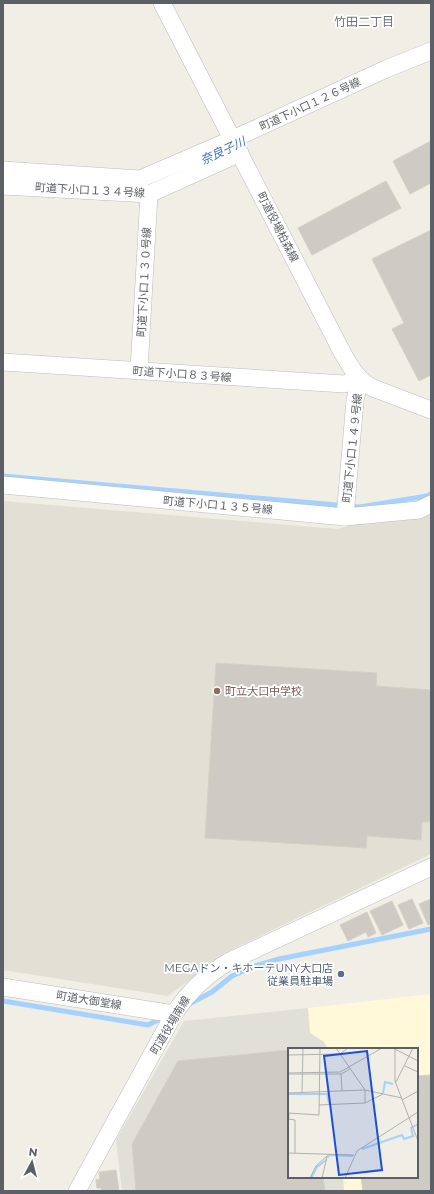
<svg xmlns="http://www.w3.org/2000/svg" width="434" height="1194" font-family="Montserrat,'Noto Sans JP',sans-serif">
<style>
.commercial{fill:#fff9da}
.industrial{fill:#e0e0d9}
.education{fill:#e2e0d5}
.lines{fill:none;stroke-linecap:round;stroke-linejoin:round}
.stream{stroke:#a5d1ff;stroke-width:5}
.building{fill:#cdcbc4;stroke:#d5d1c2}
.minor-casing{stroke:#b9bcc1;stroke-width:18}
.minor{stroke:#fff;stroke-width:17}
.education-dot{fill:#8d6e63;stroke:#fff;stroke-width:1.5}
.service-dot{fill:#5c6f8a;stroke:#fff;stroke-width:1.5}
.labels{text-anchor:middle;stroke-width:3.5;stroke-linejoin:round;paint-order:stroke}
.street-label{font-size:11px;fill:#5c6066;stroke:#fff}
.education-label{font-size:11px;fill:#785e54;stroke:#fff;text-anchor:start}
.service-label{font-size:11px;fill:#4e5e75;stroke:#fff;text-anchor:end}
.neighbourhood-label{font-size:12px;fill:#6d7278;stroke:#fff}
.water-label{font-size:12px;font-style:italic;fill:#3d74c2;stroke:#fff}
.inset-river{fill:none;stroke:#a5d1ff;stroke-width:2}
.inset-road{fill:none;stroke:#b1b1ae;stroke-width:1}
.view{fill:#1d4ed8;fill-opacity:0.15;stroke:#1d4ed8;stroke-width:2}
.inset-edge{fill:none;stroke:#5c6066;stroke-width:2}
</style>
<rect width="100%" height="100%" fill="#f0eee5"/>
<path class="commercial" d="M 431,994 L 431,1191 L 344,1191 L 343,1177 L 417,1177 L 417,1049 L 328,1049 L 324,1042 L 310,1033 L 308,1008 Z"/>
<path class="industrial" d="M 308,1008 L 310,1033 L 324,1042 L 328,1049 L 289,1049 L 289,1177 L 343,1177 L 344,1191 L 122,1191 L 116,1140 L 184,1021 Z"/>
<path class="education" d="M 3,501 L 337,529 L 355,524 L 431,513 L 431,854 L 227,952 L 168,996 L 3,970 Z"/>
<g class="lines">
<g class="stream">
<path d="M 3,476 L 360,507 L 427,496 L 431,494"/>
<path d="M 3,1001 L 148,1025 L 164,1017"/>
<path d="M 189,1004 L 212,992 L 232,976 L 255,966 L 279,959 L 431,929"/>
</g>
</g>
<g class="building">
<path d="M 431,141 L 431,183 L 410,194 L 393,161 Z"/>
<path d="M 386,181 L 401,208 L 312,255 L 298,228 Z"/>
<path d="M 431,230 L 431,375 L 419,381 L 392,329 L 404,323 L 372,259 Z"/>
<path d="M 216,663 L 377,673 L 376,686 L 431,690 L 431,822 L 422,822 L 421,840 L 367,836 L 366,848 L 205,838 Z"/>
<path d="M 412,899 L 423,923 L 409,929 L 398,905 Z"/>
<path d="M 431,899 L 431,924 L 428,925 L 419,904 Z"/>
<path d="M 392,901 L 403,925 L 382,935 L 370,911 Z"/>
<path d="M 367,912 L 376,933 L 368,937 L 366,932 L 348,941 L 340,925 Z"/>
<path d="M 289,1050 L 289,1177 L 323,1177 L 325,1191 L 136,1191 L 132,1144 L 178,1061 Z"/>
<path d="M 431,1075 L 431,1191 L 363,1191 L 361,1177 L 417,1177 L 417,1076 Z"/>
<path d="M 116,1170 L 119,1191 L 102,1191 L 101,1188 L 97,1188 L 96,1180 L 100,1179 L 99,1172 Z"/>
</g>
<g class="lines">
<g class="minor-casing">
<g id="minor">
<path d="M 162,3 L 342,352 C 350,366 357,380 373,388 L 431,410"/>
<path d="M 3,170 L 140,179 L 233,139 L 386,69 L 431,51"/>
<path d="M 3,186 L 149,194 L 240,153"/>
<path d="M 3,362 L 344,384 L 360,379 L 355,400 L 345,517"/>
<path d="M 139,371 L 149,194"/>
<path d="M 3,485 L 345,517 L 419,510 L 431,504"/>
<path d="M 3,987 L 174,1014"/>
<path d="M 77,1191 L 174,1014 C 188,992 205,976 228,962 L 431,867"/>
</g>
</g>
<use href="#minor" class="minor"/>
</g>
<circle class="education-dot" cx="217" cy="691" r="4"/>
<circle class="service-dot" cx="341" cy="974" r="4"/>
<g class="labels">
<g class="street-label">
<text transform="translate(310 104) rotate(-25)" y="4">町道下小口１２６号線</text>
<text transform="translate(90 190) rotate(3)" y="4">町道下小口１３４号線</text>
<text transform="translate(278 227) rotate(63)" y="4">町道役場柏森線</text>
<text transform="translate(144 282) rotate(-87)" y="4">町道下小口１３０号線</text>
<text transform="translate(182 374) rotate(4)" y="4">町道下小口８３号線</text>
<text transform="translate(352 448) rotate(-84)" y="4">町道下小口１４９号線</text>
<text transform="translate(218 505) rotate(5)" y="4">町道下小口１３５号線</text>
<text transform="translate(89 1000) rotate(9)" y="4">町道大御堂線</text>
<text transform="translate(170 1025) rotate(-59)" y="4">町道役場南線</text>
</g>
<g class="education-label">
<text x="225" y="695">町立大口中学校</text>
</g>
<g class="service-label">
<text x="333" y="972">MEGAドン・キホーテUNY大口店<tspan x="333" dy="13">従業員駐車場</tspan></text>
</g>
<g class="neighbourhood-label">
<text x="364" y="26">竹田二丁目</text>
</g>
<g class="water-label">
<text transform="translate(223 151) rotate(-25)" y="4">奈良子川</text>
</g>
</g>
<g transform="translate(288 1048)">
<rect width="130" height="130" fill="#f0eee5"/>
<path class="inset-river" d="M 95,45 L 97,34 L 105,36M 0,46 L 39,46 L 41,56M 74,101 L 114,87 L 116,91 L 125,88 L 123,80 L 130,76M 40,110 L 40,107 L 65,108M 23,130 L 29,119 L 38,112"/>
<path class="inset-road" d="M 48,0 L 77,42 L 114,50M 105,0 L 130,13M 107,0 L 107,33 L 130,93M 0,7 L 52,6 L 60,0M 117,18 L 130,24M 0,25 L 52,24 L 94,0M 0,26 L 53,26 L 62,21M 53,26 L 54,43M 108,34 L 125,0M 0,45 L 77,42 L 77,55M 14,45 L 15,0M 114,52 L 130,43M 31,57 L 77,55 L 95,46M 0,65 L 31,67 L 32,0M 0,71 L 7,72 L 7,105M 0,84 L 1,65M 0,105 L 66,107M 22,130 L 28,118 L 39,108M 34,130 L 39,109M 57,130 L 69,103 L 130,64"/>
<path class="view" d="M 79,3 L 94,122 L 51,127 L 36,8 Z"/>
<rect width="130" height="130" class="inset-edge"/>
</g>
<rect width="434" height="1194" fill="none" stroke="#5c6066" stroke-width="8"/>
<g transform="translate(32 1162) rotate(7)" stroke="#ffffff" stroke-width="3" paint-order="stroke">
<path d="M0-3L7 15L0 10L-7 15Z" fill="#5c6066"/>
<text y="-6" font-size="11" font-weight="bold" text-anchor="middle" fill="#5c6066">N</text>
</g>
</svg>
